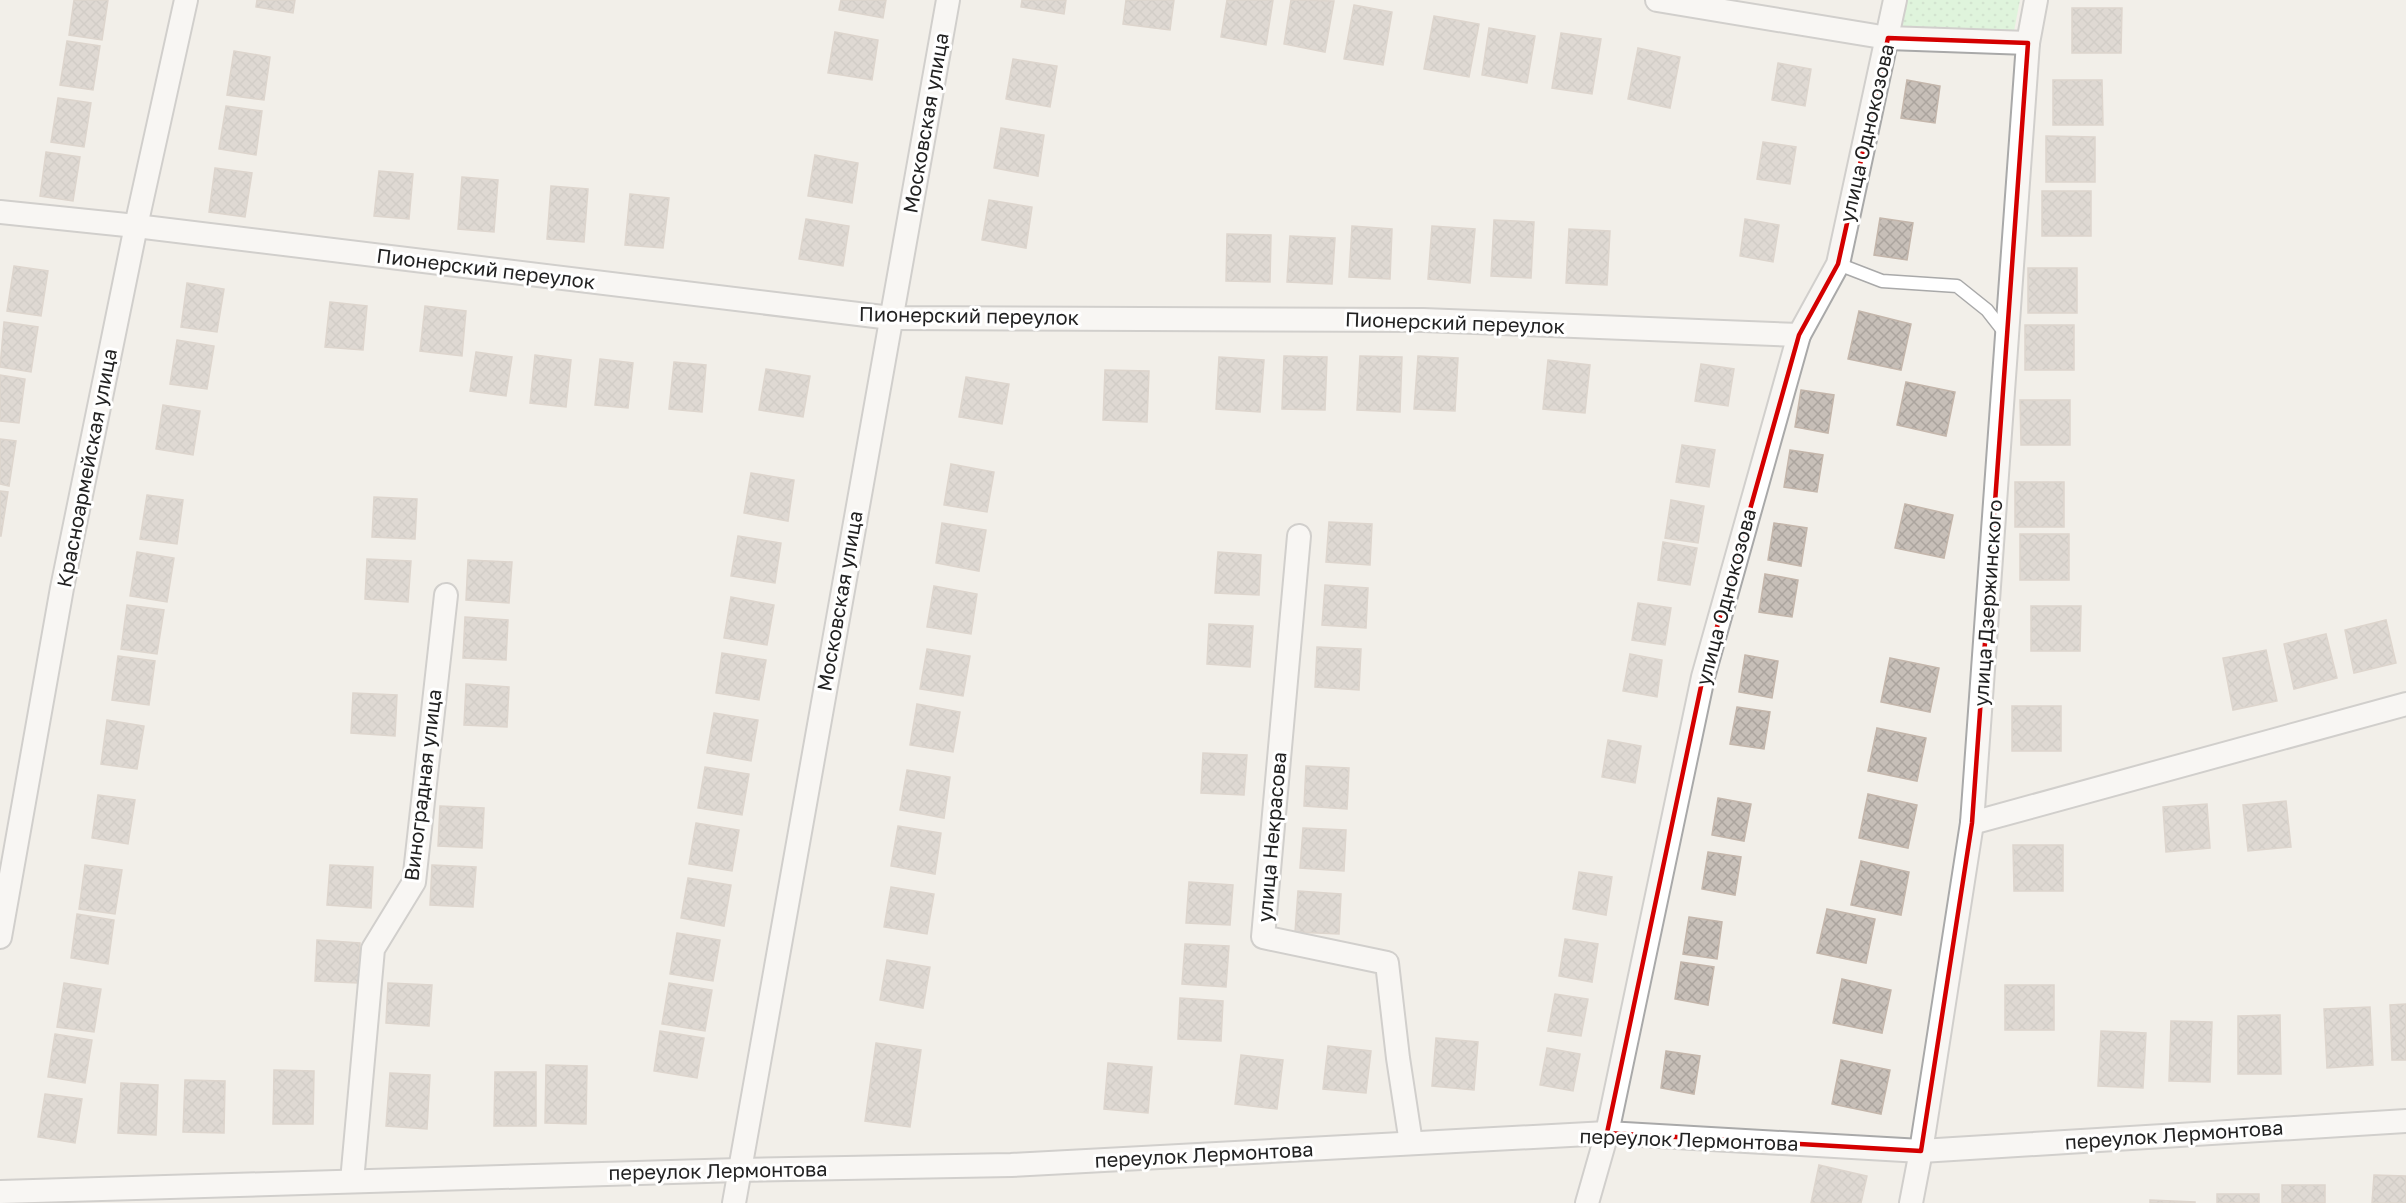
<svg xmlns="http://www.w3.org/2000/svg" width="2406" height="1203" font-family="'Golos Text',sans-serif">
<style>
.park{fill:url(#park-dots)}
.building{fill:url(#building-cross-hatch);stroke:#c4b6ab;stroke-width:1.5}
.lines{fill:none;stroke-linecap:round;stroke-linejoin:round}
.service-casing{stroke:#a9a9a9;stroke-width:15}
.minor-casing{stroke:#a9a9a9;stroke-width:26}
.service{stroke:#fff;stroke-width:12}
.minor{stroke:#fff;stroke-width:22}
.marked{fill:none;stroke:#d40000;stroke-width:4.5;stroke-linejoin:round}
.labels{text-anchor:middle;stroke-width:6;stroke-linejoin:round;paint-order:stroke}
.street-label{font-size:20px;fill:#222;stroke:#fff}
</style>
<defs>
<pattern id="park-dots" width="8" height="8" patternUnits="userSpaceOnUse" patternTransform="scale(1.5)"><rect width="8" height="8" fill="#c8facc"/><path d="M2 2h.1M6 6h.1" fill="none" stroke="#acd6af" stroke-width="1.8" stroke-linecap="round"/></pattern>
<pattern id="building-cross-hatch" width="8" height="8" patternUnits="userSpaceOnUse" patternTransform="scale(1.5)"><rect width="8" height="8" fill="#c7bfb8"/><path d="M0 0l8 8M0 8l8-8" fill="none" stroke="#aba49e"/></pattern>
</defs>
<rect width="100%" height="100%" fill="#f2efe9"/>
<path class="park" d="M 1906,0 L 2020,0 L 2014,31 L 1902,26 Z"/>
<g class="building">
<path d="M 74,0 L 108,0 L 102,40 L 69,35 Z"/>
<path d="M 257,0 L 295,0 L 293,13 L 256,7 Z"/>
<path d="M 841,0 L 886,0 L 883,18 L 839,10 Z"/>
<path d="M 1022,0 L 1066,0 L 1064,14 L 1021,7 Z"/>
<path d="M 1126,0 L 1174,0 L 1170,30 L 1123,24 Z"/>
<path d="M 1227,0 L 1273,0 L 1266,45 L 1221,37 Z"/>
<path d="M 1291,0 L 1334,1 L 1325,52 L 1284,44 Z"/>
<path d="M 1354,5 L 1392,12 L 1383,65 L 1344,59 Z"/>
<path d="M 2072,8 L 2122,8 L 2121,53 L 2072,53 Z"/>
<path d="M 1434,16 L 1479,24 L 1469,77 L 1424,69 Z"/>
<path d="M 1489,28 L 1535,36 L 1527,83 L 1482,75 Z"/>
<path d="M 835,32 L 878,40 L 872,80 L 828,73 Z"/>
<path d="M 1561,33 L 1601,39 L 1592,94 L 1552,88 Z"/>
<path d="M 67,41 L 100,46 L 93,90 L 60,85 Z"/>
<path d="M 1638,48 L 1680,57 L 1670,108 L 1628,99 Z"/>
<path d="M 234,51 L 270,57 L 264,100 L 227,95 Z"/>
<path d="M 1013,59 L 1057,66 L 1050,107 L 1006,99 Z"/>
<path d="M 1778,63 L 1811,69 L 1805,106 L 1772,100 Z"/>
<path d="M 1907,80 L 1940,86 L 1935,123 L 1901,118 Z"/>
<path d="M 2053,80 L 2102,80 L 2103,125 L 2053,125 Z"/>
<path d="M 58,98 L 91,103 L 84,147 L 51,142 Z"/>
<path d="M 226,106 L 262,111 L 256,155 L 219,149 Z"/>
<path d="M 1001,128 L 1044,135 L 1038,176 L 994,168 Z"/>
<path d="M 2046,136 L 2095,137 L 2095,182 L 2046,182 Z"/>
<path d="M 1763,142 L 1796,147 L 1790,184 L 1757,179 Z"/>
<path d="M 46,152 L 80,157 L 73,201 L 40,196 Z"/>
<path d="M 815,155 L 858,163 L 852,203 L 808,196 Z"/>
<path d="M 215,168 L 252,173 L 245,217 L 209,212 Z"/>
<path d="M 379,171 L 413,174 L 409,219 L 374,216 Z"/>
<path d="M 462,177 L 498,180 L 494,232 L 458,229 Z"/>
<path d="M 551,186 L 588,189 L 584,242 L 547,239 Z"/>
<rect x="2042" y="191" width="49" height="45"/>
<path d="M 630,194 L 669,198 L 663,248 L 625,245 Z"/>
<path d="M 989,200 L 1032,207 L 1026,248 L 982,240 Z"/>
<path d="M 1880,218 L 1913,223 L 1907,260 L 1874,255 Z"/>
<path d="M 806,219 L 849,226 L 843,266 L 799,259 Z"/>
<path d="M 1745,219 L 1779,225 L 1773,262 L 1740,256 Z"/>
<path d="M 1494,220 L 1534,222 L 1531,278 L 1491,276 Z"/>
<path d="M 1352,226 L 1392,229 L 1390,279 L 1349,277 Z"/>
<path d="M 1432,226 L 1475,229 L 1470,283 L 1428,279 Z"/>
<path d="M 1569,229 L 1610,231 L 1607,285 L 1566,283 Z"/>
<path d="M 1227,234 L 1271,235 L 1270,282 L 1226,281 Z"/>
<path d="M 1290,236 L 1335,238 L 1332,284 L 1287,282 Z"/>
<path d="M 14,266 L 48,271 L 41,316 L 7,311 Z"/>
<rect x="2028" y="268" width="49" height="45"/>
<path d="M 187,283 L 224,289 L 217,332 L 181,327 Z"/>
<path d="M 330,302 L 367,306 L 363,350 L 325,347 Z"/>
<path d="M 425,306 L 466,311 L 462,356 L 420,351 Z"/>
<path d="M 1859,311 L 1911,324 L 1901,370 L 1848,359 Z"/>
<path d="M 4,322 L 38,327 L 31,372 L 0,367 Z"/>
<rect x="2025" y="325" width="49" height="45"/>
<path d="M 177,340 L 214,346 L 207,389 L 170,384 Z"/>
<path d="M 476,352 L 512,357 L 506,396 L 470,391 Z"/>
<path d="M 535,355 L 571,360 L 566,407 L 530,403 Z"/>
<path d="M 1284,356 L 1327,357 L 1325,410 L 1282,409 Z"/>
<path d="M 1360,356 L 1402,357 L 1400,412 L 1357,410 Z"/>
<path d="M 1418,356 L 1458,358 L 1455,411 L 1414,409 Z"/>
<path d="M 1219,357 L 1264,360 L 1260,412 L 1216,409 Z"/>
<path d="M 600,359 L 633,363 L 628,408 L 595,405 Z"/>
<path d="M 1548,360 L 1590,365 L 1585,413 L 1543,409 Z"/>
<path d="M 674,362 L 706,365 L 702,412 L 669,409 Z"/>
<path d="M 1701,364 L 1734,369 L 1728,406 L 1695,401 Z"/>
<path d="M 766,369 L 810,376 L 803,417 L 759,410 Z"/>
<path d="M 1105,370 L 1149,371 L 1147,422 L 1103,420 Z"/>
<path d="M 0,375 L 25,379 L 19,423 L 0,421 Z"/>
<path d="M 966,377 L 1009,384 L 1002,424 L 959,417 Z"/>
<path d="M 1906,382 L 1955,392 L 1946,436 L 1897,425 Z"/>
<path d="M 1801,390 L 1834,395 L 1828,433 L 1795,427 Z"/>
<path d="M 2020,400 L 2070,400 L 2070,445 L 2021,445 Z"/>
<path d="M 163,405 L 200,411 L 193,455 L 156,449 Z"/>
<path d="M 0,439 L 16,441 L 9,486 L 0,484 Z"/>
<path d="M 1682,445 L 1715,450 L 1709,487 L 1676,482 Z"/>
<path d="M 1790,450 L 1823,455 L 1817,492 L 1784,487 Z"/>
<path d="M 951,464 L 994,472 L 987,512 L 944,505 Z"/>
<path d="M 751,473 L 794,480 L 788,521 L 744,513 Z"/>
<rect x="2015" y="482" width="49" height="45"/>
<path d="M 0,491 L 8,492 L 1,536 L 0,536 Z"/>
<path d="M 147,495 L 183,500 L 177,544 L 140,539 Z"/>
<path d="M 374,497 L 417,499 L 415,539 L 372,537 Z"/>
<path d="M 1671,500 L 1704,506 L 1698,543 L 1665,538 Z"/>
<path d="M 1905,504 L 1953,515 L 1944,558 L 1895,548 Z"/>
<path d="M 1329,522 L 1372,524 L 1370,565 L 1326,562 Z"/>
<path d="M 942,523 L 986,530 L 979,571 L 936,563 Z"/>
<path d="M 1774,523 L 1807,528 L 1801,566 L 1768,560 Z"/>
<rect x="2020" y="534" width="49" height="46"/>
<path d="M 738,536 L 781,543 L 775,583 L 731,576 Z"/>
<path d="M 1663,542 L 1697,548 L 1690,585 L 1658,580 Z"/>
<path d="M 137,552 L 174,558 L 167,602 L 130,596 Z"/>
<path d="M 1218,552 L 1261,555 L 1259,595 L 1215,593 Z"/>
<path d="M 367,559 L 411,561 L 408,602 L 365,599 Z"/>
<path d="M 468,560 L 512,562 L 509,603 L 466,600 Z"/>
<path d="M 1765,574 L 1798,580 L 1792,617 L 1759,612 Z"/>
<path d="M 1325,585 L 1368,588 L 1366,628 L 1322,625 Z"/>
<path d="M 934,586 L 977,594 L 971,634 L 927,627 Z"/>
<path d="M 731,597 L 774,605 L 767,645 L 724,638 Z"/>
<path d="M 1638,603 L 1671,608 L 1665,645 L 1632,640 Z"/>
<path d="M 127,605 L 164,610 L 157,654 L 121,649 Z"/>
<path d="M 2031,606 L 2081,606 L 2080,651 L 2031,651 Z"/>
<path d="M 465,617 L 508,620 L 506,660 L 463,658 Z"/>
<path d="M 2386,620 L 2396,663 L 2354,673 L 2345,630 Z"/>
<path d="M 1209,624 L 1253,626 L 1250,667 L 1207,664 Z"/>
<path d="M 2326,634 L 2337,678 L 2294,689 L 2284,644 Z"/>
<path d="M 1317,647 L 1361,649 L 1359,690 L 1315,687 Z"/>
<path d="M 927,649 L 970,656 L 963,696 L 920,689 Z"/>
<path d="M 2266,650 L 2277,701 L 2233,710 L 2223,658 Z"/>
<path d="M 722,653 L 766,660 L 759,700 L 716,693 Z"/>
<path d="M 1630,654 L 1662,660 L 1657,697 L 1623,691 Z"/>
<path d="M 1745,655 L 1778,661 L 1772,698 L 1739,692 Z"/>
<path d="M 118,656 L 155,661 L 149,705 L 112,700 Z"/>
<path d="M 1890,658 L 1939,668 L 1930,712 L 1881,702 Z"/>
<path d="M 466,684 L 509,687 L 507,727 L 464,725 Z"/>
<path d="M 353,693 L 397,695 L 395,736 L 351,733 Z"/>
<path d="M 917,704 L 960,712 L 953,752 L 910,745 Z"/>
<rect x="2012" y="706" width="49" height="45"/>
<path d="M 1737,707 L 1770,712 L 1764,749 L 1730,744 Z"/>
<path d="M 714,713 L 758,720 L 751,761 L 707,753 Z"/>
<path d="M 107,720 L 144,726 L 137,769 L 101,764 Z"/>
<path d="M 1877,728 L 1926,738 L 1917,781 L 1868,771 Z"/>
<path d="M 1608,740 L 1641,746 L 1635,783 L 1602,777 Z"/>
<path d="M 1203,753 L 1247,755 L 1244,795 L 1201,793 Z"/>
<path d="M 1306,766 L 1349,768 L 1347,809 L 1304,806 Z"/>
<path d="M 705,767 L 749,774 L 742,815 L 698,808 Z"/>
<path d="M 907,770 L 950,777 L 944,818 L 900,810 Z"/>
<path d="M 1868,794 L 1917,805 L 1908,848 L 1859,838 Z"/>
<path d="M 98,795 L 135,800 L 128,844 L 92,838 Z"/>
<path d="M 1718,798 L 1751,804 L 1744,841 L 1712,835 Z"/>
<path d="M 2286,801 L 2291,847 L 2248,851 L 2243,805 Z"/>
<path d="M 2207,804 L 2210,848 L 2166,852 L 2163,807 Z"/>
<path d="M 440,806 L 484,808 L 482,848 L 438,846 Z"/>
<path d="M 696,823 L 739,830 L 732,871 L 689,864 Z"/>
<path d="M 898,826 L 941,833 L 935,874 L 891,866 Z"/>
<path d="M 1303,828 L 1346,830 L 1344,871 L 1300,868 Z"/>
<path d="M 2013,845 L 2063,845 L 2063,891 L 2014,891 Z"/>
<path d="M 1708,852 L 1741,857 L 1735,895 L 1702,889 Z"/>
<path d="M 1861,861 L 1909,872 L 1901,915 L 1851,905 Z"/>
<path d="M 85,865 L 122,870 L 115,914 L 79,909 Z"/>
<path d="M 330,865 L 373,867 L 371,908 L 327,905 Z"/>
<path d="M 432,865 L 476,867 L 473,907 L 430,905 Z"/>
<path d="M 1579,872 L 1612,877 L 1606,915 L 1573,909 Z"/>
<path d="M 688,878 L 731,885 L 724,926 L 681,918 Z"/>
<path d="M 1189,882 L 1233,885 L 1230,925 L 1186,923 Z"/>
<path d="M 891,887 L 934,894 L 927,934 L 884,927 Z"/>
<path d="M 1298,891 L 1341,894 L 1339,934 L 1295,932 Z"/>
<path d="M 1827,909 L 1875,919 L 1866,963 L 1817,953 Z"/>
<path d="M 77,914 L 114,920 L 108,964 L 71,958 Z"/>
<path d="M 1689,917 L 1722,922 L 1717,959 L 1683,954 Z"/>
<path d="M 677,933 L 720,940 L 713,981 L 670,974 Z"/>
<path d="M 1565,939 L 1598,944 L 1592,982 L 1559,976 Z"/>
<path d="M 317,940 L 360,943 L 358,983 L 315,981 Z"/>
<path d="M 1185,944 L 1229,946 L 1226,987 L 1182,984 Z"/>
<path d="M 887,960 L 930,967 L 923,1008 L 880,1000 Z"/>
<path d="M 1681,962 L 1714,967 L 1708,1005 L 1675,999 Z"/>
<path d="M 1842,979 L 1891,990 L 1882,1033 L 1833,1023 Z"/>
<path d="M 64,983 L 101,989 L 94,1032 L 57,1027 Z"/>
<path d="M 388,983 L 432,985 L 429,1026 L 386,1023 Z"/>
<path d="M 669,983 L 712,990 L 705,1031 L 662,1024 Z"/>
<rect x="2005" y="985" width="49" height="45"/>
<path d="M 1555,994 L 1588,999 L 1581,1036 L 1548,1031 Z"/>
<path d="M 1180,998 L 1223,1001 L 1221,1041 L 1178,1039 Z"/>
<path d="M 2406,1004 L 2406,1060 L 2392,1060 L 2390,1005 Z"/>
<path d="M 2370,1007 L 2373,1065 L 2327,1068 L 2324,1009 Z"/>
<path d="M 2280,1015 L 2281,1074 L 2238,1074 L 2238,1016 Z"/>
<path d="M 2171,1021 L 2212,1022 L 2210,1082 L 2169,1081 Z"/>
<path d="M 660,1031 L 704,1038 L 697,1078 L 654,1071 Z"/>
<path d="M 2101,1031 L 2146,1033 L 2143,1088 L 2098,1086 Z"/>
<path d="M 55,1034 L 92,1040 L 85,1083 L 48,1077 Z"/>
<path d="M 1436,1038 L 1478,1042 L 1474,1090 L 1432,1086 Z"/>
<path d="M 876,1043 L 921,1050 L 910,1127 L 865,1121 Z"/>
<path d="M 1328,1046 L 1371,1051 L 1366,1093 L 1323,1089 Z"/>
<path d="M 1547,1048 L 1580,1054 L 1573,1091 L 1540,1085 Z"/>
<path d="M 1666,1051 L 1700,1056 L 1694,1094 L 1661,1088 Z"/>
<path d="M 1241,1055 L 1283,1060 L 1277,1109 L 1235,1104 Z"/>
<path d="M 1841,1060 L 1890,1070 L 1881,1114 L 1832,1104 Z"/>
<path d="M 1108,1063 L 1152,1067 L 1148,1113 L 1104,1109 Z"/>
<path d="M 546,1065 L 587,1066 L 586,1124 L 545,1123 Z"/>
<path d="M 274,1070 L 314,1071 L 313,1124 L 273,1124 Z"/>
<path d="M 495,1072 L 536,1072 L 536,1126 L 494,1126 Z"/>
<path d="M 390,1073 L 430,1075 L 427,1129 L 386,1126 Z"/>
<path d="M 185,1080 L 225,1081 L 224,1133 L 183,1132 Z"/>
<path d="M 121,1083 L 158,1085 L 156,1135 L 118,1133 Z"/>
<path d="M 45,1094 L 82,1099 L 75,1143 L 38,1137 Z"/>
<path d="M 1819,1165 L 1867,1176 L 1861,1203 L 1811,1203 Z"/>
<path d="M 2374,1175 L 2406,1176 L 2406,1203 L 2372,1203 Z"/>
<rect x="2282" y="1185" width="43" height="18"/>
<rect x="2217" y="1194" width="42" height="9"/>
<path d="M 2150,1200 L 2195,1202 L 2195,1203 L 2150,1203 Z"/>
</g>
<g class="lines">
<g class="service-casing">
<path id="service" d="M 1838,264 L 1882,281 L 1957,286 L 1987,310 L 2005,333"/>
</g>
<g class="minor-casing">
<g id="minor">
<path d="M 1657,0 L 1888,38 L 2028,43"/>
<path d="M 0,212 L 136,226 L 891,318 L 1423,320 L 1799,335"/>
<path d="M 1299,536 L 1263,937 L 1387,963 L 1398,1058 L 1411,1143"/>
<path d="M 1972,823 L 2406,704"/>
<path d="M 0,937 L 62,588 L 136,226 L 186,0"/>
<path d="M 352,1181 L 373,949 L 414,882 L 446,595"/>
<path d="M 0,1192 L 739,1170 L 1011,1165 L 1607,1133 L 1921,1151 L 2406,1121"/>
<path d="M 734,1203 L 948,0"/>
<path d="M 1587,1203 L 1607,1133 L 1703,677 L 1799,335 L 1838,264 L 1895,0"/>
<path d="M 1911,1203 L 1921,1151 L 1972,823 L 2028,43 L 2036,0"/>
</g>
</g>
<use href="#service" class="service"/>
<use href="#minor" class="minor"/>
</g>
<path d="M0 0H2406V1203H0ZM 1888,38 L 2028,43 L 1972,823 L 1921,1151 L 1607,1133 L 1703,677 L 1799,335 L 1838,264 Z" fill="#f2efe9" fill-opacity=".55" fill-rule="evenodd"/>
<path class="marked" d="M 1888,38 L 2028,43 L 1972,823 L 1921,1151 L 1607,1133 L 1703,677 L 1799,335 L 1838,264 Z"/>
<g class="labels">
<g class="street-label">
<text transform="translate(926 123) rotate(-80)" y="7">Московская улица</text>
<text transform="translate(1867 133) rotate(-77)" y="7">улица Однокозова</text>
<text transform="translate(486 269) rotate(7)" y="7">Пионерский переулок</text>
<text transform="translate(969 316) rotate(1)" y="7">Пионерский переулок</text>
<text transform="translate(1455 323) rotate(2)" y="7">Пионерский переулок</text>
<text transform="translate(87 468) rotate(-79)" y="7">Красноармейская улица</text>
<text transform="translate(1726 597) rotate(-75)" y="7">улица Однокозова</text>
<text transform="translate(840 601) rotate(-80)" y="7">Московская улица</text>
<text transform="translate(1988 603) rotate(-86)" y="7">улица Дзержинского</text>
<text transform="translate(423 785) rotate(-83)" y="7">Виноградная улица</text>
<text transform="translate(1272 837) rotate(-85)" y="7">улица Некрасова</text>
<text transform="translate(2174 1135) rotate(-4)" y="7">переулок Лермонтова</text>
<text transform="translate(1689 1140) rotate(2)" y="7">переулок Лермонтова</text>
<text transform="translate(1204 1155) rotate(-3)" y="7">переулок Лермонтова</text>
<text transform="translate(718 1171) rotate(-1)" y="7">переулок Лермонтова</text>
</g>
</g>
</svg>
